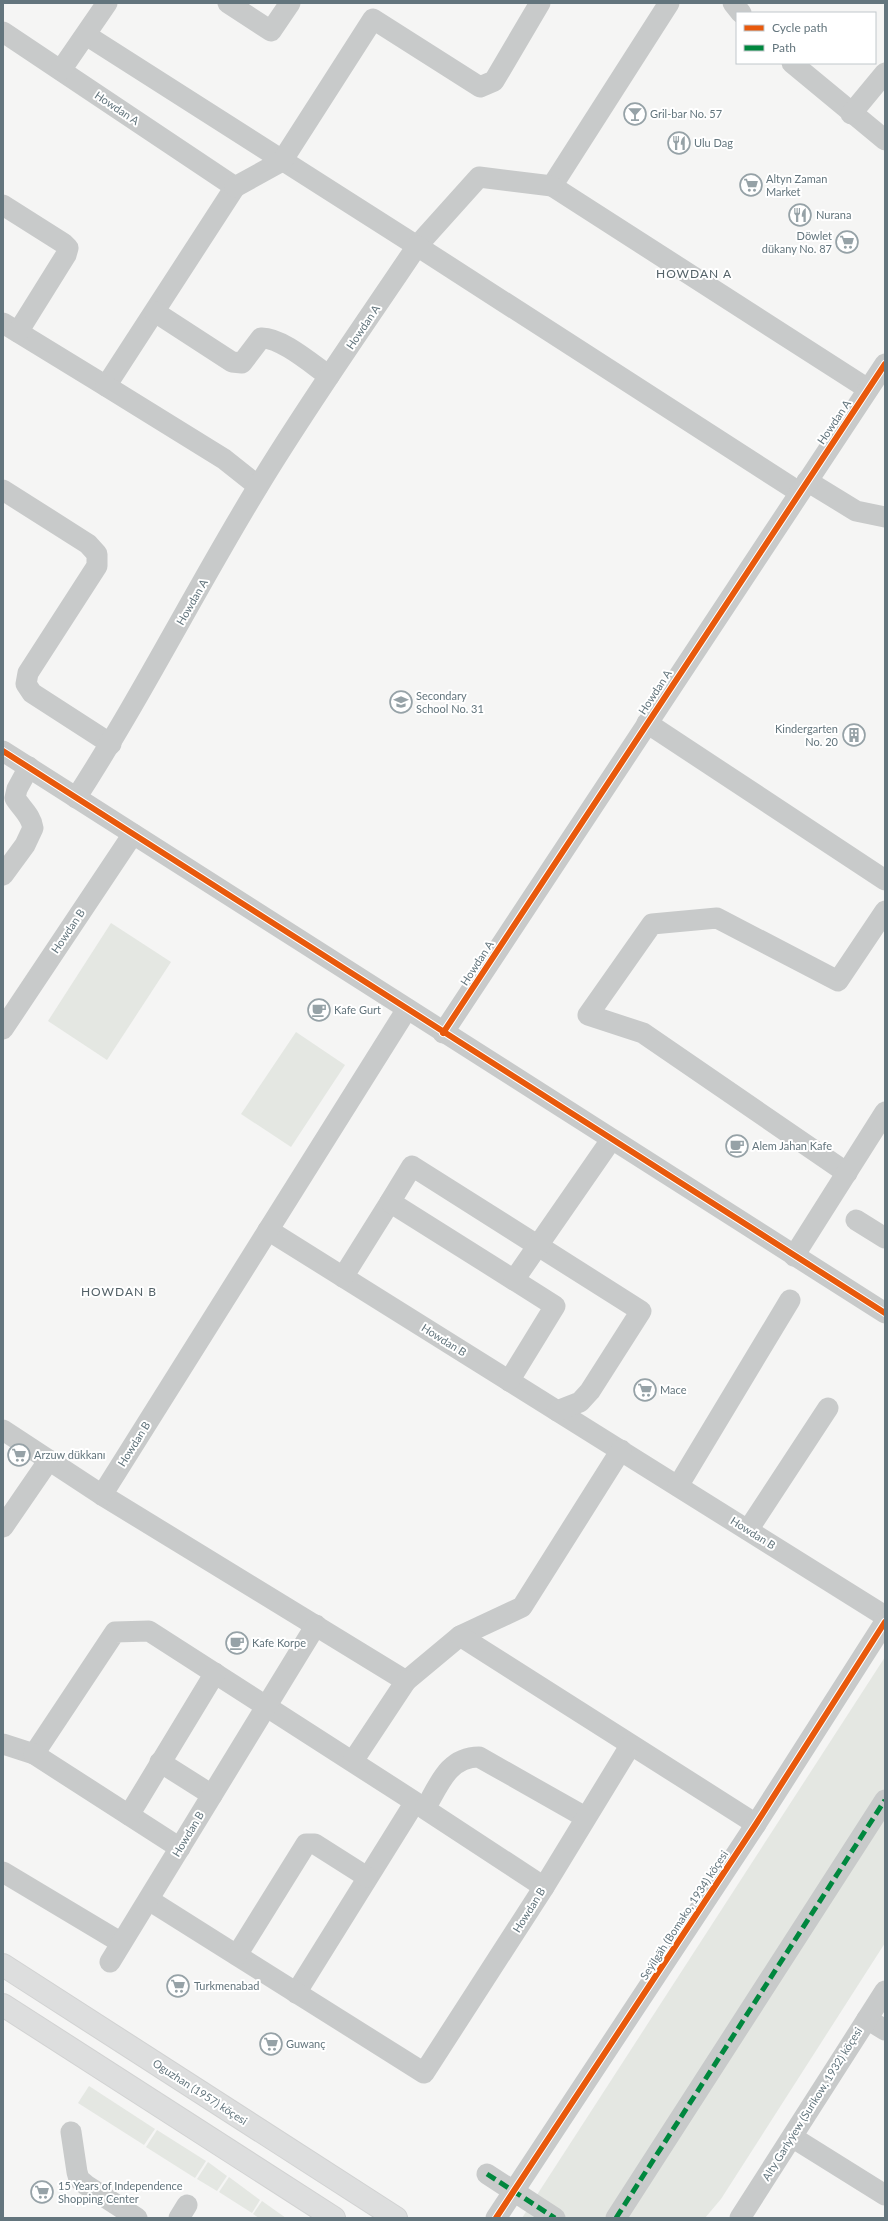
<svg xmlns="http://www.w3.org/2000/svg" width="888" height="2221" font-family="Lato,sans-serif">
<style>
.green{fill:#e4e7e2}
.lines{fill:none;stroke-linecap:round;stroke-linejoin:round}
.major-casing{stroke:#d1d2d2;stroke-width:24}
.minor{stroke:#c8caca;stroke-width:21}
.major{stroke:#dddede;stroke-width:22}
.quiet{stroke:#00873e;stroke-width:5;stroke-dasharray:10 5;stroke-linecap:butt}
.cycleway-casing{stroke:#fff;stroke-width:8}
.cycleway{stroke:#e8590c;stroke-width:6}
.labels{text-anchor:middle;stroke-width:4;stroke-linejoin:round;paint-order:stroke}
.street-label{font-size:11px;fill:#63757d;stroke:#fff}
.poi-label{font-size:11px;fill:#63757d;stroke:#fff;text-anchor:start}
.neighbourhood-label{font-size:12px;letter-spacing:1px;fill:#546268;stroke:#fff}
</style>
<rect width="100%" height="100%" fill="#f5f5f4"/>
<g class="green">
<path d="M 111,923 L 171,962 L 107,1060 L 48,1021 Z"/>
<path d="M 296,1032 L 345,1065 L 291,1147 L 241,1114 Z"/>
<path d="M 885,1657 L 885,1943 L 721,2199 L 705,2218 L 522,2218 Z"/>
<path d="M 89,2086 L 155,2129 L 144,2145 L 78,2103 Z"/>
<path d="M 157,2130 L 206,2161 L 195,2178 L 146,2147 Z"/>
<path d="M 208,2162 L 227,2176 L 217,2191 L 197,2179 Z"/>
<path d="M 229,2177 L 260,2200 L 252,2213 L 219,2192 Z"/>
<path d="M 262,2201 L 286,2218 L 259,2218 L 253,2214 Z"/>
</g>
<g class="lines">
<g class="major-casing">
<g id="major">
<path d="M 3,1965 L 396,2218"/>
<path d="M 3,2005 L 334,2218"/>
</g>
</g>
<g class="minor">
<path d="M 228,3 L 271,31 L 290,3"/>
<path d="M 669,3 L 552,186 L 868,389"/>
<path d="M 733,3 L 741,13"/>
<path d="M 3,32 L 235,187 L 106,386 L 3,323"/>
<path d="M 86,35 L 417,246 L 479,177 L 552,186"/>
<path d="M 792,63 L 885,140"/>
<path d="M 61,70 L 107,3"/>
<path d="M 851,114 L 885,73"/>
<path d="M 235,187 L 282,161 L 373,19 L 480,87 L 494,81 L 540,3"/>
<path d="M 3,205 L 63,243 L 68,248 L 66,255 L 18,332"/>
<path d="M 155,312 L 232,362 L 242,363 L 261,338 C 281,337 313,365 329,376"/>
<path d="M 106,386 L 224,459 L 258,486"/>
<path d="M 807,481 L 856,511 L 885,517"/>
<path d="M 3,490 L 88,544 L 97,554 L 97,566 L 28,673 L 26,684 L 32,693 L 111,744"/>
<path d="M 647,723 L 885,880"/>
<path d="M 3,751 L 885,1313"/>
<path d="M 76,798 C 142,696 196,588 259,485 C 308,404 364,325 417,246 L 799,492"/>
<path d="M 3,875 L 25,845 L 33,828 C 31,815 22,809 15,798 L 17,789 L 29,767"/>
<path d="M 3,1029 L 133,834"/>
<path d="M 443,1033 L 885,364"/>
<path d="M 847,1173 L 643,1033 L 588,1015 L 652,924 L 717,918 L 838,981 L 885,911"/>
<path d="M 856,1220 L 885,1238"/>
<path d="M 268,1230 L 885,1616"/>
<path d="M 794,1256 L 885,1112"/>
<path d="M 343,1277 L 390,1202"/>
<path d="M 514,1280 L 390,1202 L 412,1166 L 641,1311 L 590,1391 L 580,1402 L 557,1411"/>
<path d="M 509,1381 L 555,1306 L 514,1280 L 611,1140"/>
<path d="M 3,1430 L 102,1495 L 406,1681 L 460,1636 L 522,1607 L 621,1450"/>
<path d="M 678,1486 L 790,1300"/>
<path d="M 102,1495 L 407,1009"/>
<path d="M 3,1527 L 49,1460"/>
<path d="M 748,1530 L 828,1408"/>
<path d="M 460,1636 L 756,1824"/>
<path d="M 3,1744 L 34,1754 L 115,1632 L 149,1631 L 415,1802 L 296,1993"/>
<path d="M 34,1754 L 180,1848"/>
<path d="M 353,1761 L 406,1681"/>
<path d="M 160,1762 L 212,1795"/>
<path d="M 129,1815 L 215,1673"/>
<path d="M 3,1872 L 120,1942"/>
<path d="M 544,1887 L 425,1809 C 439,1785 448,1757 479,1757 L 585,1817"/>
<path d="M 149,1900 L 424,2073 L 544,1887 L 630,1746"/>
<path d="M 237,1955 L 306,1844 L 315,1844 L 367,1877"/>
<path d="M 110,1962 L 316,1625"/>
<path d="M 867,2019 L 885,2030"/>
<path d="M 71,2132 L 77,2172 L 79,2179 L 86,2185 L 137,2218"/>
<path d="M 792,2137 L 885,2195"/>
<path d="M 487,2174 L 555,2218"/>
<path d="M 179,2218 L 187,2205"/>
<path d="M 496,2218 L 756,1824 L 885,1622"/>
<path d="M 616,2218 L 885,1800"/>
<path d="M 740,2218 L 885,1991"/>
</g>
<use href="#major" class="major"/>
<g class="quiet">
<path d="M 487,2174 L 555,2218"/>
<path d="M 616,2218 L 885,1800"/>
</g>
<g class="cycleway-casing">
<g id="cycleway">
<path d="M 3,751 L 885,1313"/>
<path d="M 443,1033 L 885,364"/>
<path d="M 496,2218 L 756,1824 L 885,1622"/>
</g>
</g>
<use href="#cycleway" class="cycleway"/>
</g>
<defs>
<g id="bar-ring" transform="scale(1.15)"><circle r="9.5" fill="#fff" stroke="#96a2a7" stroke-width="1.5"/><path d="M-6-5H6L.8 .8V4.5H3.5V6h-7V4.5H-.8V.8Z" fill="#96a2a7"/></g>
<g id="restaurant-ring" transform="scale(1.15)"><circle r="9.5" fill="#fff" stroke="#96a2a7" stroke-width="1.5"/><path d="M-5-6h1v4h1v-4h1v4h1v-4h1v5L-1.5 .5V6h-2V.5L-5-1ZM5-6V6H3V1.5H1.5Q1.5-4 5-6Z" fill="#96a2a7"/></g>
<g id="supermarket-ring" transform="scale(1.15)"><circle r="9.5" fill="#fff" stroke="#96a2a7" stroke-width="1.5"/><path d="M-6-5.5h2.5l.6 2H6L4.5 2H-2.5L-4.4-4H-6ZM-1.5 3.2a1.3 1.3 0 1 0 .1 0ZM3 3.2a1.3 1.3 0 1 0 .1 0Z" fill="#96a2a7"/></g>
<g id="school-ring" transform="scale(1.15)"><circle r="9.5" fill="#fff" stroke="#96a2a7" stroke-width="1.5"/><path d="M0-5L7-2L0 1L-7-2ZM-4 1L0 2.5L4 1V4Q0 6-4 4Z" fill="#96a2a7"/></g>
<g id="building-ring" transform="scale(1.15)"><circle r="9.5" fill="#fff" stroke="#96a2a7" stroke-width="1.5"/><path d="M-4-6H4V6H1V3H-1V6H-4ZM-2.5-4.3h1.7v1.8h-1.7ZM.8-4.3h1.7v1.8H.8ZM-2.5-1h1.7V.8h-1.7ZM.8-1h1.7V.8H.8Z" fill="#96a2a7"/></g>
<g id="cafe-ring" transform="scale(1.15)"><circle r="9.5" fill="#fff" stroke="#96a2a7" stroke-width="1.5"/><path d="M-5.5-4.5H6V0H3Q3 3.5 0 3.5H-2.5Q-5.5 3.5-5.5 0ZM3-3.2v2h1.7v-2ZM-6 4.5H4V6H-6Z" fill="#96a2a7"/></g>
</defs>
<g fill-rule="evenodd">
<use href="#bar-ring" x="635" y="114"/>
<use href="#restaurant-ring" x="679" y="143"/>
<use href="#supermarket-ring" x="751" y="185"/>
<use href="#restaurant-ring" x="800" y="215"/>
<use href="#supermarket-ring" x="847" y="242"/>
<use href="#school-ring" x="401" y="702"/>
<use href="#building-ring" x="854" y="735"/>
<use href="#cafe-ring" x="319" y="1010"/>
<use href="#cafe-ring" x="737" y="1146"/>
<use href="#supermarket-ring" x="645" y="1390"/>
<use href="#supermarket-ring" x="19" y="1455"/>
<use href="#cafe-ring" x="237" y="1643"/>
<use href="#supermarket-ring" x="178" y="1986"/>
<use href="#supermarket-ring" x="271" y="2044"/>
<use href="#supermarket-ring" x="42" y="2192"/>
</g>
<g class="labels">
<g class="street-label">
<text transform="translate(117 108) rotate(34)" y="4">Howdan A</text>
<text transform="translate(363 327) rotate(-56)" y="4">Howdan A</text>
<text transform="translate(834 422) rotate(-56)" y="4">Howdan A</text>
<text transform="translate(192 602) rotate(-60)" y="4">Howdan A</text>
<text transform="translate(655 692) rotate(-57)" y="4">Howdan A</text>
<text transform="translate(68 931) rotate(-56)" y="4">Howdan B</text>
<text transform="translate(477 963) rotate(-57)" y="4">Howdan A</text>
<text transform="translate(444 1340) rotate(32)" y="4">Howdan B</text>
<text transform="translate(134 1444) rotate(-58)" y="4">Howdan B</text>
<text transform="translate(753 1533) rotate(32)" y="4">Howdan B</text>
<text transform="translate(188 1834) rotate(-59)" y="4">Howdan B</text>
<text transform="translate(529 1910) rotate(-58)" y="4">Howdan B</text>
<text transform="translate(684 1915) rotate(-57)" y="4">Seýilgäh (Bomako, 1934) köçesi</text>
<text transform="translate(200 2092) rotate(33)" y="4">Oguzhan (1957) köçesi</text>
<text transform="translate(812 2104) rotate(-58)" y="4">Alty Garlyýew (Surikow, 1932) köçesi</text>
</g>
<g class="poi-label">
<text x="650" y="118">Gril-bar No. 57</text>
<text x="694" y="147">Ulu Dag</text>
<text x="766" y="183">Altyn Zaman<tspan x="766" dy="13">Market</tspan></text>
<text x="816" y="219">Nurana</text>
<text x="832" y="240" text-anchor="end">Döwlet<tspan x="832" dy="13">dükany No. 87</tspan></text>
<text x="416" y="700">Secondary<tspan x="416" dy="13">School No. 31</tspan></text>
<text x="838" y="733" text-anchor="end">Kindergarten<tspan x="838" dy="13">No. 20</tspan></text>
<text x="334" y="1014">Kafe Gurt</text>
<text x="752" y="1150">Alem Jahan Kafe</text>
<text x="660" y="1394">Mace</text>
<text x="34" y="1459">Arzuw dükkanı</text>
<text x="252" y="1647">Kafe Korpe</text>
<text x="194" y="1990">Turkmenabad</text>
<text x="286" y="2048">Guwanç</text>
<text x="58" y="2190">15 Years of Independence<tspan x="58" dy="13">Shopping Center</tspan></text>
</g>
<g class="neighbourhood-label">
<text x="694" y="278">HOWDAN A</text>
<text x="119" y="1296">HOWDAN B</text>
</g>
</g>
<rect width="888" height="2221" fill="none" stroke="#63757d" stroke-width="8"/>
<rect x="736" y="12" width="140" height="52" fill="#ffffff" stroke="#c1c8cb"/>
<rect x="744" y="25" width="20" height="6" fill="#e8590c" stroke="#c1c8cb"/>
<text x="772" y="32" font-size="12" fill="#63757d">Cycle path</text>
<rect x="744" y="45" width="20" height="6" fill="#00873e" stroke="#c1c8cb"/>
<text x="772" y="52" font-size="12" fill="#63757d">Path</text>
</svg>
